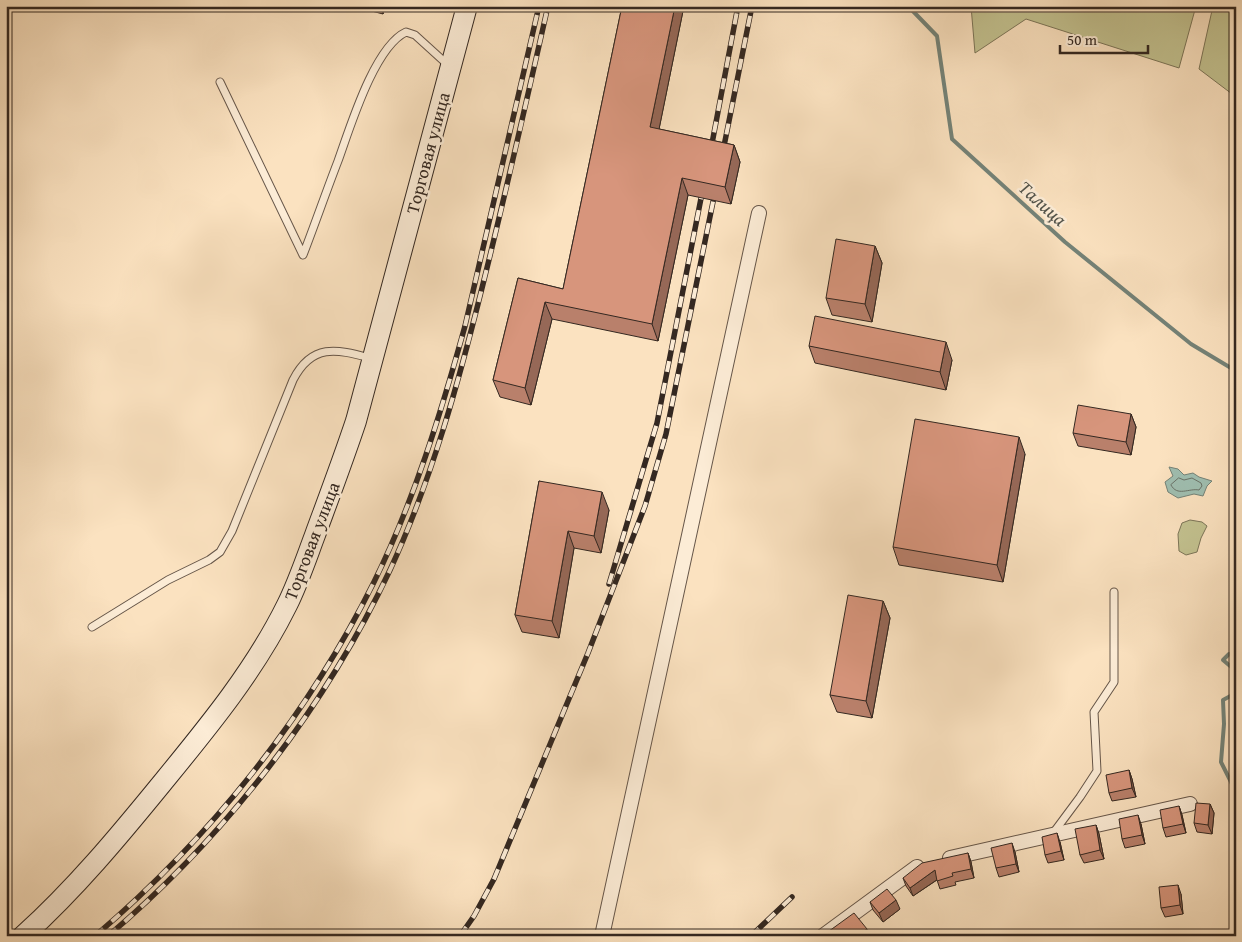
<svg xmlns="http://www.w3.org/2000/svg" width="1242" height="942" font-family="'Gentium Book Plus',serif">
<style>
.green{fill:#c3c290;stroke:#7c7558}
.water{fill:#9fbeb0;stroke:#748277}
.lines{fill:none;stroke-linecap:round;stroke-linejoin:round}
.shore{stroke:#6a7368;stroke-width:1}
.stream{stroke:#748277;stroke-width:4}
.lane-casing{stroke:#665649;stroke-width:9}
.street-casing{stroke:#665649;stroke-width:16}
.secondary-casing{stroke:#342821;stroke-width:22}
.lane{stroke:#fcecd6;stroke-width:7}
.street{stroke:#fcecd6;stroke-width:14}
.secondary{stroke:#fcecd6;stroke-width:20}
.rail-casing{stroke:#342821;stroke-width:5.5}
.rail{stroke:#fcecd6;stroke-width:4;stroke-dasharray:11;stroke-linecap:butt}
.wall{fill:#b9806b;stroke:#342821}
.shaded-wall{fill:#966857;stroke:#342821}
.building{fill:#d7957c;stroke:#342821}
.labels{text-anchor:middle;stroke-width:5;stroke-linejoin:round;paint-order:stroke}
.street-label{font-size:18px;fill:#342821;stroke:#fcecd6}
.water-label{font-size:19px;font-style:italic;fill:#54554c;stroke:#fcecd6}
</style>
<rect width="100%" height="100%" fill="#fbe2c0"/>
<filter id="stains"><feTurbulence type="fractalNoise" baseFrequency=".004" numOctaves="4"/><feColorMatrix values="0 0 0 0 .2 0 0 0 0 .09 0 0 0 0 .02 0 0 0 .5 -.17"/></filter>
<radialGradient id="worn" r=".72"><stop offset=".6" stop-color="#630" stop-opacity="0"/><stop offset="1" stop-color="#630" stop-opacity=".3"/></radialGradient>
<g class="green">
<path d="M 971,6 L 1196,6 L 1179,68 L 1026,19 L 975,53 Z"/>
<path d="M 1213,6 L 1236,6 L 1236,97 L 1199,69 Z"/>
<path d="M 1190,520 L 1202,522 L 1207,526 L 1201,538 L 1197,552 L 1186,555 L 1179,551 L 1178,534 L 1182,523 Z"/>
</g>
<path class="water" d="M 1169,467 L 1178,469 L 1184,475 L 1193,473 L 1199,477 L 1212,481 L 1207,486 L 1203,496 L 1194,494 L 1178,498 L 1168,492 L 1165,482 L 1173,476 Z"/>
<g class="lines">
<path class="shore" d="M 1179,478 L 1184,480 L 1192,478 L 1201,483 L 1202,486 L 1199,490 C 1189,488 1177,497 1171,485 Z"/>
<g class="stream">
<path d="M 908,6 L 937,36 L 952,139 L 1065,242 L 1191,344 L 1236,371"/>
<path d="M 1236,655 L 1229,654 L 1223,660 L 1236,671"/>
<path d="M 1236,693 L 1223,700 L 1224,724 L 1221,762 L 1236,792"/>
</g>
<g class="lane-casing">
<g id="lane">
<path d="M 220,82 L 303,255 C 315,224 326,192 338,161 C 350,128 374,47 406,32 L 415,35 L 448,65"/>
<path d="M 92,627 L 168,580 L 209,560 L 220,552 L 232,531 L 293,380 C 312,343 336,349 370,358"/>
<path d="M 1054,832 L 1080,797 L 1097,771 L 1094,712 L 1114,682 L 1114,592"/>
</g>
</g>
<g class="street-casing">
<g id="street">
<path d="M 950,858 L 1190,804"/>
<path d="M 602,936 L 759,213"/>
<path d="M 823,936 L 917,867"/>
</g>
</g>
<g class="secondary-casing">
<path id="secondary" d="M 23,936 C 75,889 119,836 163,782 C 208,727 255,670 287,605 C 298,583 306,559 315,535 C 329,497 343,460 356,421 L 467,6"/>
</g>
<use href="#lane" class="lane"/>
<use href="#street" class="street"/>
<use href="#secondary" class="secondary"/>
<g class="rail-casing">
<g id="rail">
<path d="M 710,154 L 738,6"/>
<path d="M 722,156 L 752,6"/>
<path d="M 609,584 L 657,423 L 704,183"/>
<path d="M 95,936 C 210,838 307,717 374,582 C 414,501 441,413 465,326 L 539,6"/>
<path d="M 108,936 C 224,838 325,708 390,570 C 432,479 459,381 483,284 C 506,192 527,99 548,6"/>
<path d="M 460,936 L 474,916 L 494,879 L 588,653 L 645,506 L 666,434 L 716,187"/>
<path d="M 751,936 L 792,897"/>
</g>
</g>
<use href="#rail" class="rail"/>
</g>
<g class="wall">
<path d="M 363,6 L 385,6 L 383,14 L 364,9 Z"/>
<path d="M 622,6 L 684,6 L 659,129 L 734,145 L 740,162 L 731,204 L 688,195 L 658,341 L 552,319 L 531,405 L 500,397 L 493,380 L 518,278 L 563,289 Z"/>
<path d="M 875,246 L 882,263 L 872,322 L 832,315 L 826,298 Z"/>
<path d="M 809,346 L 952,360 L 946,390 L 815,363 Z"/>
<path d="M 1131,414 L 1136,427 L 1131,455 L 1078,446 L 1073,433 Z"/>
<path d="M 1025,454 L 1003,582 L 899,565 L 893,547 Z"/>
<path d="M 539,481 L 609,510 L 601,553 L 574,548 L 559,638 L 522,632 L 515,615 Z"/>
<path d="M 883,601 L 890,618 L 872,718 L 837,712 L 830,695 Z"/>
<path d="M 1129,770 L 1132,779 L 1136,797 L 1112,801 L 1109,793 Z"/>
<path d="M 1210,804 L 1214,813 L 1212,834 L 1197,832 L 1194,823 Z"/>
<path d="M 1179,806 L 1182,815 L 1186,833 L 1166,837 L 1163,828 Z"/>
<path d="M 1141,824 L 1145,844 L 1125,848 L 1122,839 Z"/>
<path d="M 1096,825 L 1099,834 L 1104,859 L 1084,863 L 1080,855 Z"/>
<path d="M 1060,842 L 1064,860 L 1048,863 L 1045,855 Z"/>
<path d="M 1015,852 L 1019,872 L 999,877 L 996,868 Z"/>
<path d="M 968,853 L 971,862 L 974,878 L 955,882 L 956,885 L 940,889 L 937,880 L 913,896 L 906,886 L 903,878 Z"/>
<path d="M 1181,894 L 1183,914 L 1165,917 L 1161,908 Z"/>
<path d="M 870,902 L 900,909 L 883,922 L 873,910 Z"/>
</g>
<g class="shaded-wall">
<path d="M 381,6 L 385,6 L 383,14 Z"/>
<path d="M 675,6 L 684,6 L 656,144 L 650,127 Z"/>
<path d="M 734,145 L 740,162 L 731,204 L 725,187 Z"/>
<path d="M 682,178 L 688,195 L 658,341 L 652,324 Z"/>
<path d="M 875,246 L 882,263 L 872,322 L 865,304 Z"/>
<path d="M 545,302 L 552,319 L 531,405 L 525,388 Z"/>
<path d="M 946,342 L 952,360 L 946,390 L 940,372 Z"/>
<path d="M 1131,414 L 1136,427 L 1131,455 L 1126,442 Z"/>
<path d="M 1019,437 L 1025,454 L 1003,582 L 997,565 Z"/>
<path d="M 602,492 L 609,510 L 601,553 L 594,536 Z"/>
<path d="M 568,531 L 574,548 L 559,638 L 552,621 Z"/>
<path d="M 883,601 L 890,618 L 872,718 L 866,701 Z"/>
<path d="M 1129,770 L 1132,779 L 1136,797 L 1132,788 Z"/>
<path d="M 1210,804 L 1214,813 L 1212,834 L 1208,825 Z"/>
<path d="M 1179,806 L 1182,815 L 1186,833 L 1183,824 Z"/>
<path d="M 1138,815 L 1141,824 L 1145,844 L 1142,835 Z"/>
<path d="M 1096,825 L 1099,834 L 1104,859 L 1100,850 Z"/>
<path d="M 1057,833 L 1060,842 L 1064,860 L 1061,851 Z"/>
<path d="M 1012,843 L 1015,852 L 1019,872 L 1016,864 Z"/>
<path d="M 968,853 L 971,862 L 974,878 L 971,869 Z"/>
<path d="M 935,870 L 938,879 L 913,896 L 910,888 Z"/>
<path d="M 1178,885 L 1181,894 L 1183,914 L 1180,905 Z"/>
<path d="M 896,900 L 900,909 L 883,922 L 879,913 Z"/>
<path d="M 867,929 L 869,936 L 856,936 Z"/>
</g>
<g class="building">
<path d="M 622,6 L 675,6 L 650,127 L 734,145 L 725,187 L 682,178 L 652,324 L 545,302 L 525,388 L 493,380 L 518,278 L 563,289 Z"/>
<path d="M 836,239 L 875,246 L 865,304 L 826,298 Z"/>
<path d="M 815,316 L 946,342 L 940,372 L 809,346 Z"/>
<path d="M 1078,405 L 1131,414 L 1126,442 L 1073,433 Z"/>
<path d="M 915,419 L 1019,437 L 997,565 L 893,547 Z"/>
<path d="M 539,481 L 602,492 L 594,536 L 568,531 L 552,621 L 515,615 Z"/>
<path d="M 848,595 L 883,601 L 866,701 L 830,695 Z"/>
<path d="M 1129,770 L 1132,788 L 1109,793 L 1106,775 Z"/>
<path d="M 1196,803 L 1210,804 L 1208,825 L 1194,823 Z"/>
<path d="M 1179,806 L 1183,824 L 1163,828 L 1160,810 Z"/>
<path d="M 1138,815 L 1142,835 L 1122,839 L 1119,819 Z"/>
<path d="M 1096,825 L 1100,850 L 1080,855 L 1075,829 Z"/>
<path d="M 1057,833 L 1061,851 L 1045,855 L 1042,837 Z"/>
<path d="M 1012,843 L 1016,864 L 996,868 L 991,848 Z"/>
<path d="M 968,853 L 971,869 L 952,873 L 953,876 L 937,881 L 935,870 L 910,888 L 903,878 L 922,863 Z"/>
<path d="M 1178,885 L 1180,905 L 1161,908 L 1159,887 Z"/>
<path d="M 887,889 L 896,900 L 879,913 L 870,902 Z"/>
<path d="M 854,913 L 867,929 L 856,936 L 815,936 L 825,934 Z"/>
</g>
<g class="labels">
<g class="street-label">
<text transform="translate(428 153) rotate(-75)" y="6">Торговая улица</text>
<text transform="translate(312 541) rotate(-69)" y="6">Торговая улица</text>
</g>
<g class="water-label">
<text transform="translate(1043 203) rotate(42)" y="7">Талица</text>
</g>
</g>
<rect width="1242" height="942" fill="none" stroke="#fbe2c0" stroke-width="25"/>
<rect x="8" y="8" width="1227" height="927" fill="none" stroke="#342821" stroke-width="2.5"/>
<rect x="12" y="12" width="1217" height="917" fill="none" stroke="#342821"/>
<path d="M1060 45v8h88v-8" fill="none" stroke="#342821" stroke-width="2.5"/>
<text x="1067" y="45" font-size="15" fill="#342821" stroke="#fcecd6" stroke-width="4" paint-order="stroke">50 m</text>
<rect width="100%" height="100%" filter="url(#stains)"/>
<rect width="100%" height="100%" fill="url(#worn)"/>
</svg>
